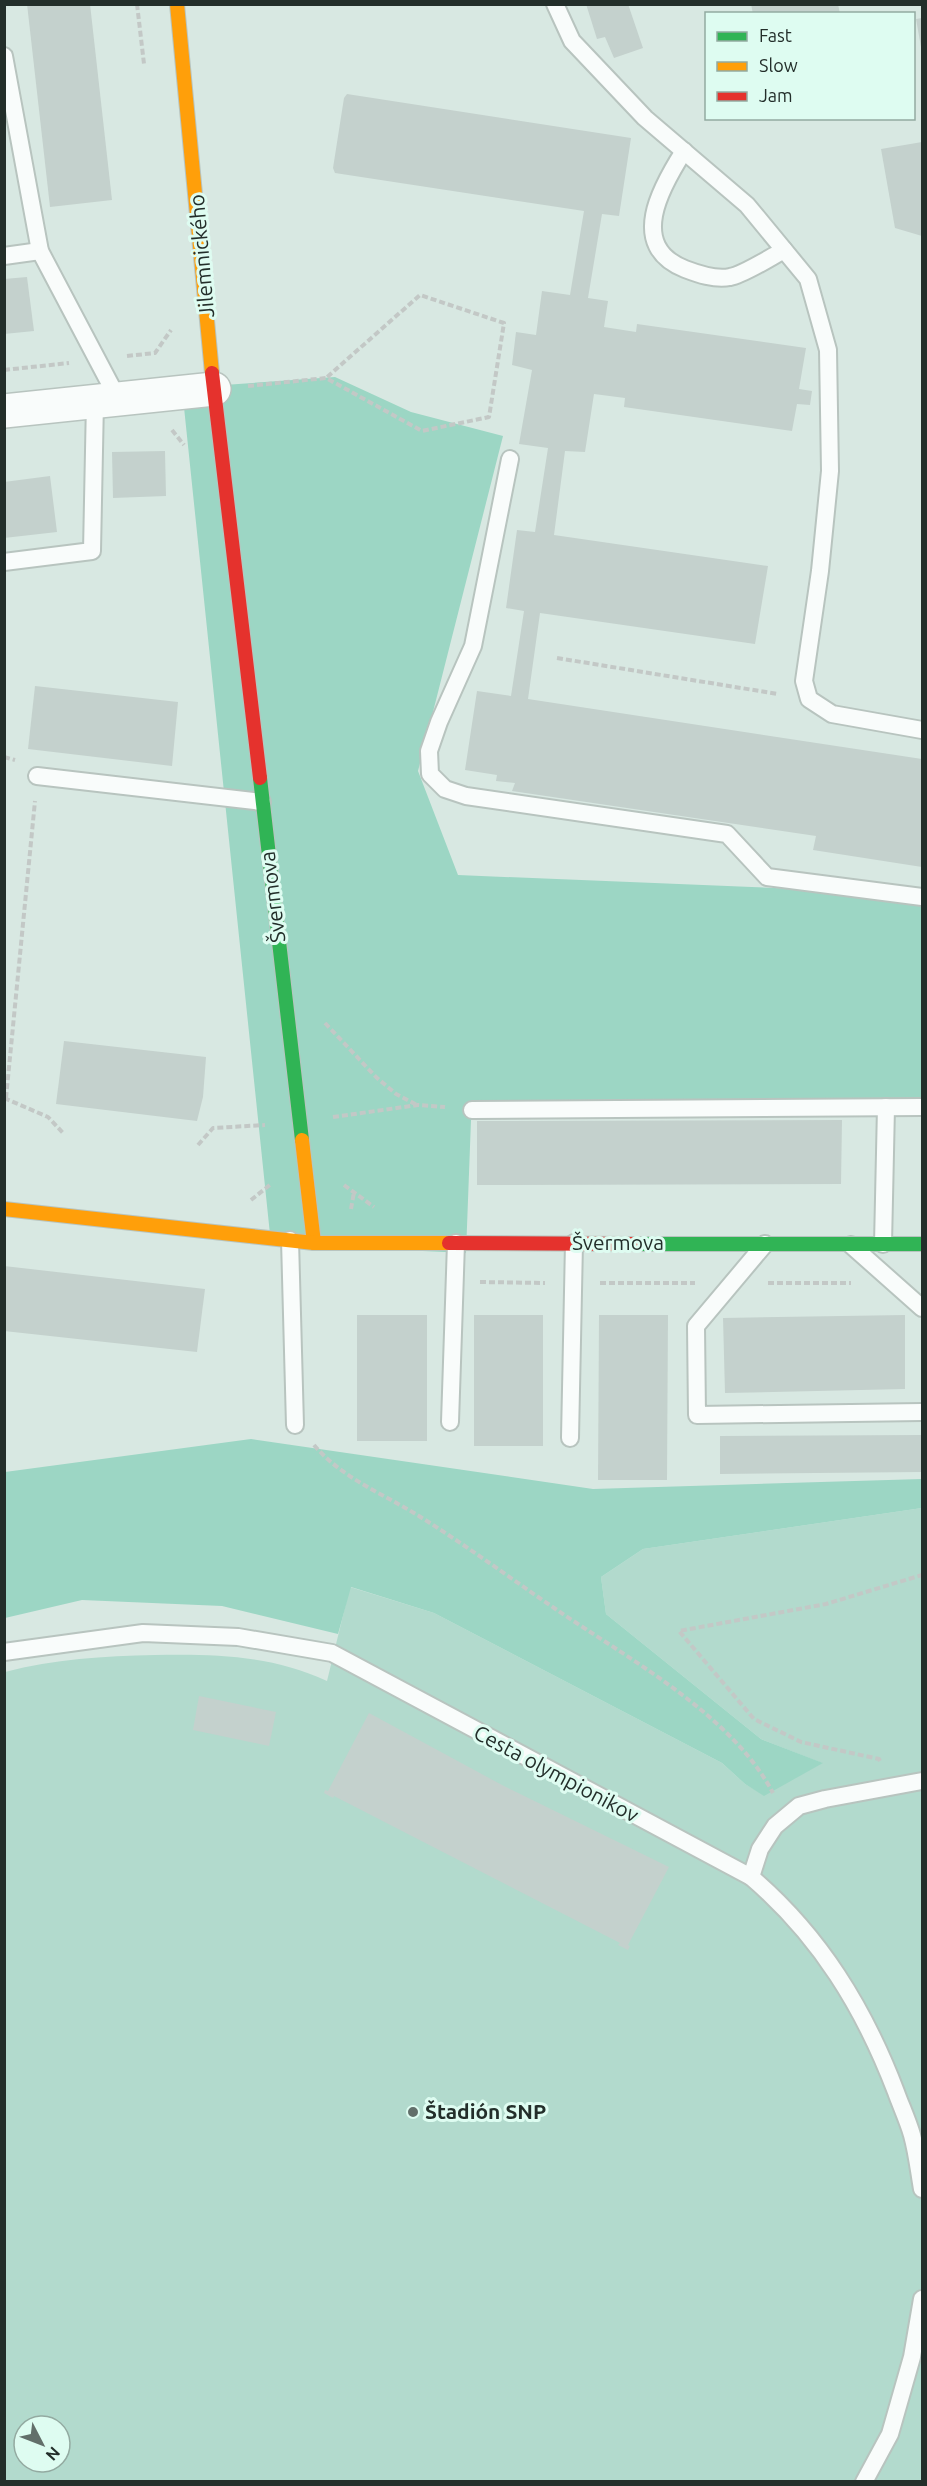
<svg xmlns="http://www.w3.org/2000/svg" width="927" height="2486" font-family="Ubuntu,sans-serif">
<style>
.green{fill:#b2dacd;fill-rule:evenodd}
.forest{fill:#9cd6c4}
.building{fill:#c4d1cd}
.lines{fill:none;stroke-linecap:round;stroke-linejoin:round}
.lane-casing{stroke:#b8c4bf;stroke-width:20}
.street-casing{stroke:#b8c4bf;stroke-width:36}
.fast-casing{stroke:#b8c4bf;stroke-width:16}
.slow-casing{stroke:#b8c4bf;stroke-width:16}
.jam-casing{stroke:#b8c4bf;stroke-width:16}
.path{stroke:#c3c8c6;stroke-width:4;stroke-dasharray:6 3;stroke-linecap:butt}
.lane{stroke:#f9fcfb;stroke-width:16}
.street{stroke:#f9fcfb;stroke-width:33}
.fast{stroke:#30b455;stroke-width:14}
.slow{stroke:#ff9f0a;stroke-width:14}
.jam{stroke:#e5322d;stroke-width:14}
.poi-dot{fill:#626f6a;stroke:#defcf1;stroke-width:2}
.labels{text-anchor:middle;stroke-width:6;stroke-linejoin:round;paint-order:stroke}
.street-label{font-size:21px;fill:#232e2a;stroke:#defcf1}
.poi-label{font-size:21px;font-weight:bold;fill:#232e2a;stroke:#defcf1;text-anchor:start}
</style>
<rect width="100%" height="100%" fill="#d8e8e2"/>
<path class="green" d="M 922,1508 L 922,2481 L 5,2481 L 5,1672 C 54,1659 104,1656 155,1655 C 215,1654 271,1655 327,1681 L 350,1587 L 434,1613 L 722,1763 L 745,1784 L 764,1795 L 822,1763 L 761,1739 L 606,1614 L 601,1577 L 643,1549 ZM 24,2426 L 60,2426 L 60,2462 L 24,2462 Z"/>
<g class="forest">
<path d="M 335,377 L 411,412 L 503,436 L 418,771 L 458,875 L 922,894 L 922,1101 L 471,1120 L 466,1253 L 271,1244 L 182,388 Z"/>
<path d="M 251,1439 L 593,1489 L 922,1479 L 922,1508 L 643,1549 L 601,1577 L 606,1614 L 761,1739 L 823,1763 L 764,1796 L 745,1784 L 722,1763 L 434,1613 L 351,1587 L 338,1634 L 222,1606 L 82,1600 L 5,1618 L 5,1472 Z"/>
</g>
<g class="building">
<path d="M 27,4 L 90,4 L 112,200 L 50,207 Z"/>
<path d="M 586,4 L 628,4 L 643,48 L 614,58 L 605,37 L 597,39 Z"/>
<path d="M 751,4 L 838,4 L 840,14 L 753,14 Z"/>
<path d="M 922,18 L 922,47 L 921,47 L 916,19 Z"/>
<path d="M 347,94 L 631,138 L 619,216 L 602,214 L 588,298 L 608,301 L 604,327 L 636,332 L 637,324 L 806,348 L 799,389 L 812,391 L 810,405 L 797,404 L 792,431 L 624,407 L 625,398 L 594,394 L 585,452 L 565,451 L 554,535 L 768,566 L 755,644 L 540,613 L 528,699 L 922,759 L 922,867 L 813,850 L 816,836 L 512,791 L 515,783 L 496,781 L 497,775 L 465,770 L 477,691 L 511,696 L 524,611 L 506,608 L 517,530 L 535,532 L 548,448 L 519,444 L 532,370 L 512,365 L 516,332 L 536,335 L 542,291 L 570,295 L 584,211 L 335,173 L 333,168 L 344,98 Z"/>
<path d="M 922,142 L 922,236 L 895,228 L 881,149 Z"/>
<path d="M 27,277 L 34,331 L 4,334 L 4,279 Z"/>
<path d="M 165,451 L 166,496 L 113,498 L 112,452 Z"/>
<path d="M 50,476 L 57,532 L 4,538 L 4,482 Z"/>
<path d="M 35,686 L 178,702 L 172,766 L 28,749 Z"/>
<path d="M 64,1041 L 206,1057 L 203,1097 L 197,1121 L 56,1104 Z"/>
<path d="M 842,1120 L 841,1184 L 477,1185 L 477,1121 Z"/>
<path d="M 4,1266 L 205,1289 L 197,1352 L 4,1331 Z"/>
<rect x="357" y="1315" width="70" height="126"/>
<rect x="474" y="1315" width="69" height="131"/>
<path d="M 599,1315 L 668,1315 L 667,1480 L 598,1480 Z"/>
<path d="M 905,1315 L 905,1389 L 725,1393 L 723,1318 Z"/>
<path d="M 922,1435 L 922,1472 L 720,1474 L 720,1436 Z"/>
<path d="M 199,1696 L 276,1712 L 269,1746 L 193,1730 Z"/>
<path d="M 369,1713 L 502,1785 L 669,1867 L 628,1945 L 630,1946 L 628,1950 L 618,1945 L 620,1943 L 334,1796 L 333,1798 L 324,1793 L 325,1790 L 328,1791 Z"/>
</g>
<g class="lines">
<g class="lane-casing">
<g id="lane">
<path d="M 555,4 L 572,41 L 645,118 L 747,205 L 808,279 L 828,350 L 830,471 L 820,571 L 804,681 L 809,699 L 832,714 L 922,730"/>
<path d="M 4,56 L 40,251 L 118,399"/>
<path d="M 684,151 C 661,187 627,246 685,269 C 698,274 715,280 730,277 C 743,275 771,257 784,250"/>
<path d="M 4,256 L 40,251"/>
<path d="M 510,459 L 473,646 L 439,722 L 429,751 L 430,774 L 445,789 L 466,796 L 727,834 L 767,877 L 922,897"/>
<path d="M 4,562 L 92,551 L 95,401"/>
<path d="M 37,776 L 262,802"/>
<path d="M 472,1110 L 922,1107"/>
<path d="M 290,1240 L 295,1425"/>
<path d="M 765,1244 L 696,1326 L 697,1415 L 922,1412"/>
<path d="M 883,1244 L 886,1107"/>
<path d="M 851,1245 L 922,1308"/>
<path d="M 450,1422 L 456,1243"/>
<path d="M 570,1438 L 574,1243"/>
<path d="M 4,1652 L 143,1633 L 238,1637 L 332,1653 L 751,1877 C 820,1936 864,2008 896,2092 C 901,2106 908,2121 912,2135 C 917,2153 919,2172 922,2189"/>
<path d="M 751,1877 L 760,1849 L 775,1826 L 799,1806 L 825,1799 L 922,1781"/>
<path d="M 864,2482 L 890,2434 L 912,2357 L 922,2299"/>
</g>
</g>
<g class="street-casing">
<path id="street" d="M 4,411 L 214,389"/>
</g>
<g class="fast-casing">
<g id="fast">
<path d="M 260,778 L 302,1140"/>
<path d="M 632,1244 L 922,1244"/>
</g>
</g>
<g class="slow-casing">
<g id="slow">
<path d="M 177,4 L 212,373"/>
<path d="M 302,1140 L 314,1243"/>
<path d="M 4,1209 L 314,1243 L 449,1243"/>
</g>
</g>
<g class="jam-casing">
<g id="jam">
<path d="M 212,373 L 260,778"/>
<path d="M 449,1243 L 632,1244"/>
</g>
</g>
<g class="path">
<path d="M 137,4 L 144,64"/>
<path d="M 127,356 L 155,353 L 171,330"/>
<path d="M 4,370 L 69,363"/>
<path d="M 248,386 L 326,378 L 422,431 L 489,417 L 504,323 L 420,295 L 326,378"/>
<path d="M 172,430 L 184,445"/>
<path d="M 557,658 L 778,694"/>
<path d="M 4,757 L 15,760"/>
<path d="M 325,1023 L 376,1077 L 396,1094 L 417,1105"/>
<path d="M 4,1098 L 48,1117 L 64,1134"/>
<path d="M 6,1098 L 35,801"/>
<path d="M 333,1117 L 418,1105 L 445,1107"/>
<path d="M 198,1145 L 213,1128 L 265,1125"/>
<path d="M 344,1185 L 374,1207"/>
<path d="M 251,1200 L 271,1184"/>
<path d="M 351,1209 L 354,1192"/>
<path d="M 480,1282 L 545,1283"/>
<path d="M 600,1283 L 695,1283"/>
<path d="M 768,1283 L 851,1283"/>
<path d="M 314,1445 C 341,1477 379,1492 414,1513 C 463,1543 510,1578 557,1610 C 629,1659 732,1715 773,1793"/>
<path d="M 880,1761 L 879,1759 L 801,1742 L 754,1719 L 679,1631 L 826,1604 L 922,1575"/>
</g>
<use href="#lane" class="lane"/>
<use href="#street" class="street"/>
<use href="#fast" class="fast"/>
<use href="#slow" class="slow"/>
<use href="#jam" class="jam"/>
</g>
<circle class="poi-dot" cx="413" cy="2112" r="6"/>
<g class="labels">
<g class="street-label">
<text transform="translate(202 256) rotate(-95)" y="7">Jilemnického</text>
<text transform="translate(273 897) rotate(-97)" y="7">Švermova</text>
<text x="618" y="1250">Švermova</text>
<text transform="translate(556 1774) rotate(28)" y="7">Cesta olympionikov</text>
</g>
<g class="poi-label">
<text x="425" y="2119">Štadión SNP</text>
</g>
</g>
<rect width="927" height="2486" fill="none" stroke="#232e2a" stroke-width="12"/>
<rect x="705" y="12" width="210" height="108" fill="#defcf1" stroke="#93aaa1" stroke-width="1.5"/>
<rect x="717" y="32" width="30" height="9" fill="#30b455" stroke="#93aaa1" stroke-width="1.5"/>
<text x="759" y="42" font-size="18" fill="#232e2a">Fast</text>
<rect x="717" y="62" width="30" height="9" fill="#ff9f0a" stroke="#93aaa1" stroke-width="1.5"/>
<text x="759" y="72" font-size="18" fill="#232e2a">Slow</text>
<rect x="717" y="92" width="30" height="9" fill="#e5322d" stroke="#93aaa1" stroke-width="1.5"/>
<text x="759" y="102" font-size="18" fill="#232e2a">Jam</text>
<g transform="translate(42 2444) rotate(132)"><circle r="28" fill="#defcf1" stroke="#93aaa1" stroke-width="1.5"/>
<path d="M0-4.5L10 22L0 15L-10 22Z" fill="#626f6a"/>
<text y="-9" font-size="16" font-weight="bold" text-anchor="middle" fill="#232e2a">N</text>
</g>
</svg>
